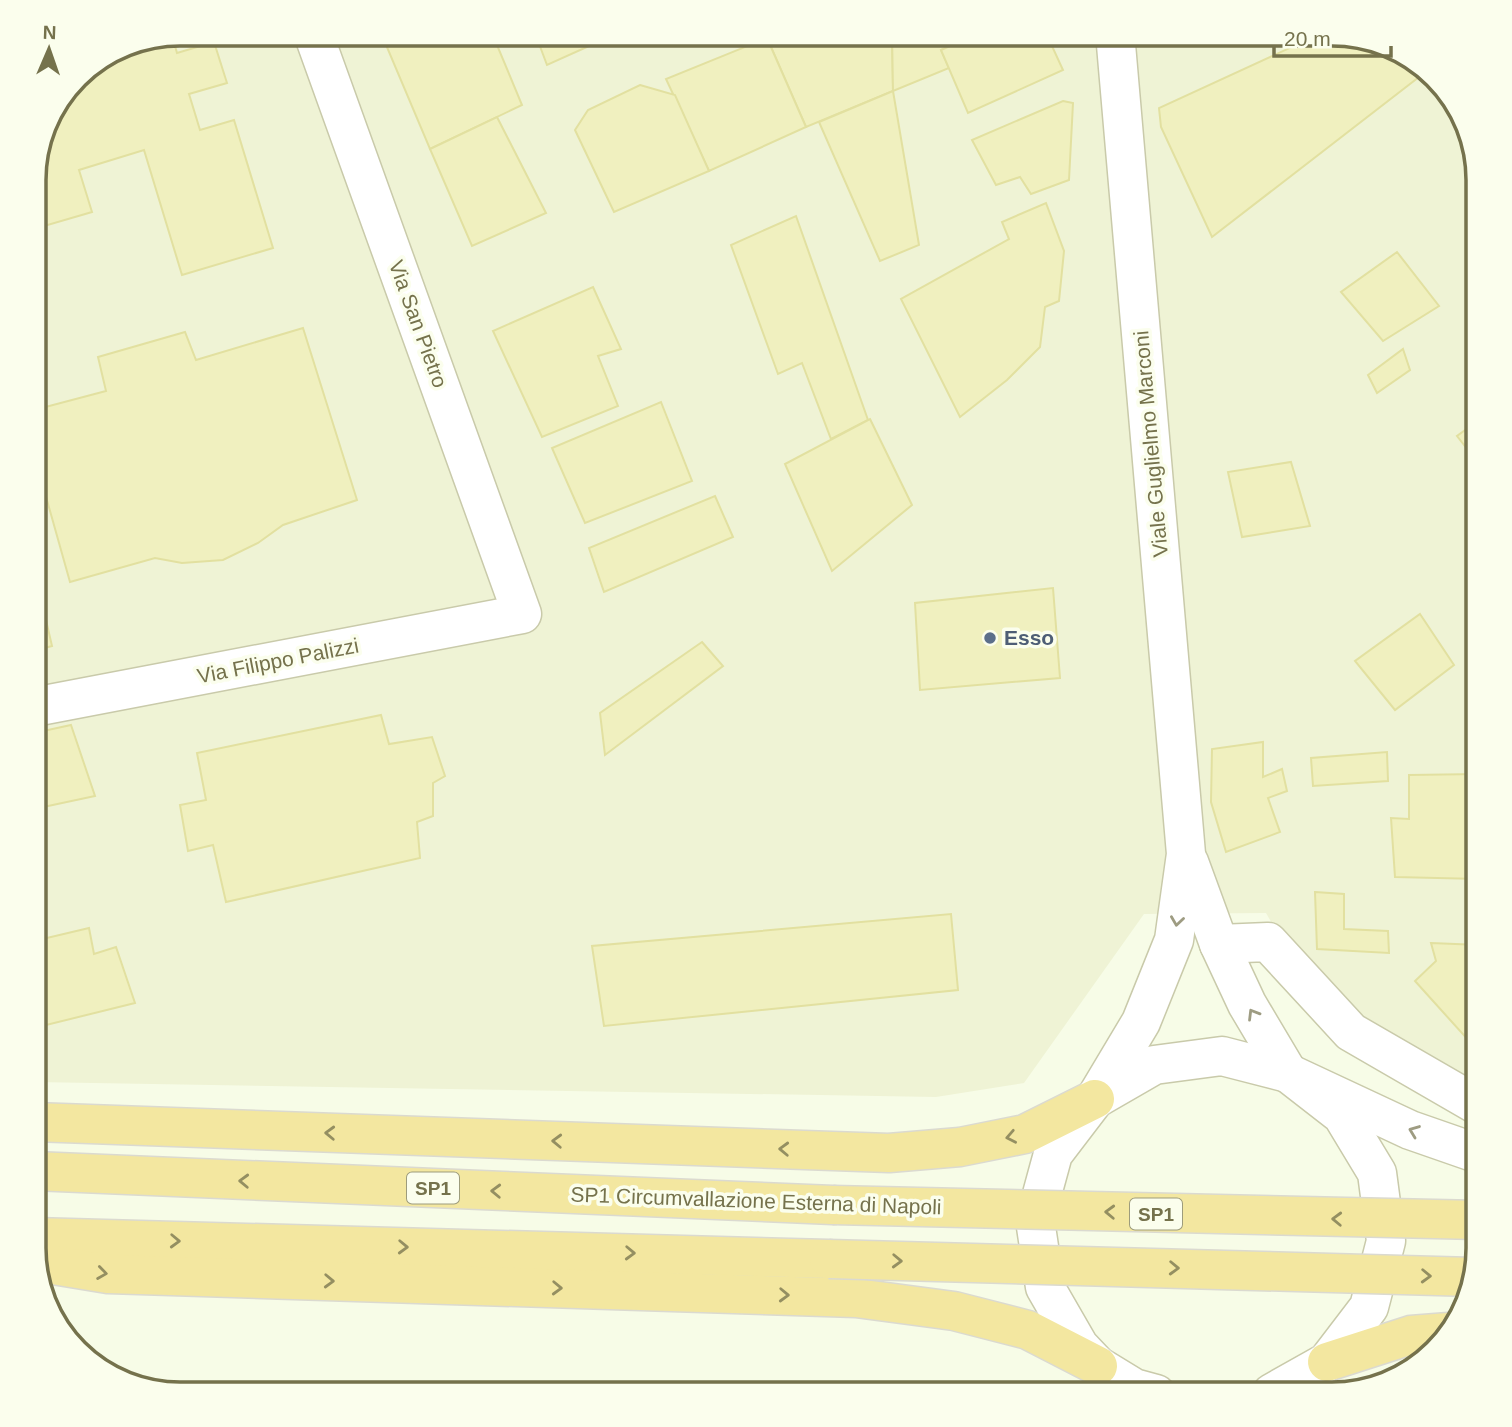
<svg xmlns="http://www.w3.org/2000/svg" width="1512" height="1427" font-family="Helvetica,sans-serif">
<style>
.residential{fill:#eff3d5}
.building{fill:#f0f0bf;stroke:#e2e0a0;stroke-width:2}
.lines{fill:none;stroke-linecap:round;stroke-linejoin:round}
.minor-casing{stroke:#c9caaa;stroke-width:41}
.highway-casing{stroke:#dbdad0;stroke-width:41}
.minor{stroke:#fff;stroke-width:38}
.highway{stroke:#f3e7a0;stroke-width:38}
.highway-bridge-casing{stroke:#dbdad0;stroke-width:41;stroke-linecap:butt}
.highway-bridge{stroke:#f3e7a0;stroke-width:38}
.oneway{stroke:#9e9c82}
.oneway2{stroke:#948f61}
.service-dot{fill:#5c6f8a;stroke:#fbfeed;stroke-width:2.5}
.labels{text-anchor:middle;stroke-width:7;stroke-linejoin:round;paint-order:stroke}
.shield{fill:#fbfeed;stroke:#9d9c7c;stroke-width:2}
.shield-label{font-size:19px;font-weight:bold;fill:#75724c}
.street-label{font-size:21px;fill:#75724c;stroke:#fbfeed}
.service-label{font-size:21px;font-weight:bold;fill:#4e5e75;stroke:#fbfeed;text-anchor:start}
.rim{fill:none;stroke:#75724c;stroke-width:3.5}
</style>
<rect width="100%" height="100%" fill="#f7fce7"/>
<path class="residential" d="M 179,33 L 1342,34 L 1397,48 L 1436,76 L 1467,123 L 1478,170 L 1479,1088 L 1345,1052 L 1266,913 L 1144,914 L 1024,1083 L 936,1097 L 34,1082 L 34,169 L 48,114 L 83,70 L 124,44 Z"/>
<g class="building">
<path d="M 381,33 L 492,33 L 522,105 L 430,149 Z"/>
<path d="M 535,33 L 618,33 L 547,65 Z"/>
<path d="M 778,33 L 892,33 L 893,91 L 806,127 L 767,38 Z"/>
<path d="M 892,33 L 979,33 L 941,50 L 949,68 L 893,91 Z"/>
<path d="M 979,33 L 1046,33 L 1063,70 L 968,113 L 941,50 Z"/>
<path d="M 1320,34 L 1342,34 L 1397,48 L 1428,70 L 1212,237 L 1161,127 L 1159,108 Z"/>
<path d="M 172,35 L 177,53 L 214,42 L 227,83 L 189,94 L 200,130 L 234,120 L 273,248 L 182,275 L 144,150 L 79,170 L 92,212 L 34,229 L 34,169 L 48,114 L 77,77 L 88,74 L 86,67 L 124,44 Z"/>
<path d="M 767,38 L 806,127 L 709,171 L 666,79 Z"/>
<path d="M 640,85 L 675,95 L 709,171 L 614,212 L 575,130 L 588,110 Z"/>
<path d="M 893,91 L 919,245 L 880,261 L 819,122 Z"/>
<path d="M 1063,101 L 1073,103 L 1069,180 L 1031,194 L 1020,177 L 996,185 L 972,140 Z"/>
<path d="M 497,117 L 546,213 L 472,246 L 430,149 Z"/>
<path d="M 1046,203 L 1064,251 L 1059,301 L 1045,307 L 1040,347 L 1007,380 L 960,417 L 901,299 L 1009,239 L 1002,222 Z"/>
<path d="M 796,216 L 868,420 L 831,439 L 802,363 L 778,374 L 731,245 Z"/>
<path d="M 1397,252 L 1439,306 L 1383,341 L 1341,292 Z"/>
<path d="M 593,287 L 621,349 L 598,356 L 618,406 L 542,437 L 493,331 Z"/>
<path d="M 303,328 L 357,500 L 283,525 L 258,543 L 223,560 L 182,563 L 155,558 L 70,582 L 34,454 L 34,410 L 106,391 L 98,357 L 185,332 L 196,360 Z"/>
<path d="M 1403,349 L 1410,370 L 1377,393 L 1368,375 Z"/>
<path d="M 661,402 L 692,481 L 585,523 L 552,448 Z"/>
<path d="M 870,419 L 912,505 L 832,571 L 785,464 Z"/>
<path d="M 1479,420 L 1479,464 L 1457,436 Z"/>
<path d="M 1291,462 L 1310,526 L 1242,537 L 1228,472 Z"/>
<path d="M 715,496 L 733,537 L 604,592 L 589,548 Z"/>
<path d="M 34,568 L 52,646 L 34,651 Z"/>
<path d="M 1053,588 L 1060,678 L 920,690 L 915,603 Z"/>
<path d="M 1420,614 L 1454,665 L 1395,710 L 1355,661 Z"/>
<path d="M 702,642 L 723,666 L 605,755 L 600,713 Z"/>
<path d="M 381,715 L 389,744 L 432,737 L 445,776 L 433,783 L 433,816 L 417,822 L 420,858 L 226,902 L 213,845 L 188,851 L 180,805 L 206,800 L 197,753 Z"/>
<path d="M 71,725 L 95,796 L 34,809 L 34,733 Z"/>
<path d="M 1263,742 L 1263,777 L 1282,769 L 1287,791 L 1268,798 L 1280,832 L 1226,852 L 1211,802 L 1212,749 Z"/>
<path d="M 1387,752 L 1388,781 L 1313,786 L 1311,758 Z"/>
<path d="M 1479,774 L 1479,879 L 1395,877 L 1391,818 L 1409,819 L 1409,775 Z"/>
<path d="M 1315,892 L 1344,894 L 1344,929 L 1388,931 L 1389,953 L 1317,949 Z"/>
<path d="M 951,914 L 958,990 L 604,1026 L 592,946 Z"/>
<path d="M 89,928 L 94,954 L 116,947 L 135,1003 L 34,1028 L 34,941 Z"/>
<path d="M 1431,943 L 1479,945 L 1479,1052 L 1415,981 L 1436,961 Z"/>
</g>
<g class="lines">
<g class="minor-casing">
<g id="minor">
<path d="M 34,707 L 522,614 L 313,33"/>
<path d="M 1189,862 L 1219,944 L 1247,1004 L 1288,1073 L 1342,1115 L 1377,1173 L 1386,1241 L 1369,1307 L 1327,1362 L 1272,1393"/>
<path d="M 1219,944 L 1268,942 L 1351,1032 L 1479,1106"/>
<path d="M 1095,1099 L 1141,1022 L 1174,940 L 1186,854 L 1115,33"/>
<path d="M 1156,1394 L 1134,1388 L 1098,1366 L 1079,1346 L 1045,1287 L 1035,1220 L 1053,1154 L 1095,1099 L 1154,1065 L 1222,1056 L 1288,1073 L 1410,1130 L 1479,1154"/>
</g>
</g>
<g class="highway-casing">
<g id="highway">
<path d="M 34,1122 L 889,1153 L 960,1147 L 1025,1134 L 1095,1099"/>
<path d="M 34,1171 L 833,1205"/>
<path d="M 34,1237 L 829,1259"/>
<path d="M 35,1262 L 108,1274 L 856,1298 L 954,1311 L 1028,1330 L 1098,1366"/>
<path d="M 1327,1362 L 1411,1335 L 1449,1332"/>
</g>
</g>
<use href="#minor" class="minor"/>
<use href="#highway" class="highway"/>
<g class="highway-bridge-casing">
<g id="highway-bridge">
<path d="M 833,1205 L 1479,1220"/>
<path d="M 829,1259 L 1473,1277"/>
</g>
</g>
<use href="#highway-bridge" class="highway-bridge"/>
</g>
<defs><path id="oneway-chevron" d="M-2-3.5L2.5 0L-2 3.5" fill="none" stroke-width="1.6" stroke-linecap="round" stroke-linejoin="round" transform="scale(1.75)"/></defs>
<g class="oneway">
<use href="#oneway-chevron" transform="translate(1177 921) rotate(98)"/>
<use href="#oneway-chevron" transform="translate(1253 1014) rotate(-121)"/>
<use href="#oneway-chevron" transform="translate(1414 1131) rotate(-159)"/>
</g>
<g class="oneway2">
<use href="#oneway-chevron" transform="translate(330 1133) rotate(-178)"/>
<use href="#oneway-chevron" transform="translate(1011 1137) rotate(169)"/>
<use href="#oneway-chevron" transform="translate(557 1141) rotate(-178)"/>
<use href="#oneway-chevron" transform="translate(784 1149) rotate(-178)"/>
<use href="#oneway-chevron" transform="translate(244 1181) rotate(-178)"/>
<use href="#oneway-chevron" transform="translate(496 1191) rotate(-178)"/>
<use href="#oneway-chevron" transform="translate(1110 1212) rotate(-178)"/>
<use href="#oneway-chevron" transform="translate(1337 1219) rotate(-178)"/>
<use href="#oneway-chevron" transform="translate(175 1241) rotate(2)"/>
<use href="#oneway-chevron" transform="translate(403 1247) rotate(2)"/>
<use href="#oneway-chevron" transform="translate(630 1253) rotate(2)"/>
<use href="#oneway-chevron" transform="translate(897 1261) rotate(2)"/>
<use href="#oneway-chevron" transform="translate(1174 1268) rotate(2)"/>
<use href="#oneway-chevron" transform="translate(102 1273) rotate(8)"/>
<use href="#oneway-chevron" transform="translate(1426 1276) rotate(2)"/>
<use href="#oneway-chevron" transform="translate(329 1281) rotate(2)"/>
<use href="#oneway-chevron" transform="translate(557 1288) rotate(2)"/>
<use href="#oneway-chevron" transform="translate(784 1295) rotate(2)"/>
</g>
<circle class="service-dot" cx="990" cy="638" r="7"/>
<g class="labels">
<g class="shield">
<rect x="407" y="1172.5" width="52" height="31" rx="5"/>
<rect x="1130" y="1198.5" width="52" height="31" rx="5"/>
</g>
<g class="shield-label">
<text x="433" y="1195">SP1</text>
<text x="1156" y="1221">SP1</text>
</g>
<g class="street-label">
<text transform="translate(418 324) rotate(70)" y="7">Via San Pietro</text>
<text transform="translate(1151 444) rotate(-95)" y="7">Viale Guglielmo Marconi</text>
<text transform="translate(278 661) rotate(-11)" y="7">Via Filippo Palizzi</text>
<text transform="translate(756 1201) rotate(2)" y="7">SP1 Circumvallazione Esterna di Napoli</text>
</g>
<g class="service-label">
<text x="1004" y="645">Esso</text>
</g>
</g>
<path d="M0 0H1512V1427H0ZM180 46H1332A134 134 0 0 1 1466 180V1248A134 134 0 0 1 1332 1382H180A134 134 0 0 1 46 1248V180A134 134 0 0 1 180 46Z" fill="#fbfeed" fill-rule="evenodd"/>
<path class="rim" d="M180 46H1332A134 134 0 0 1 1466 180V1248A134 134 0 0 1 1332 1382H180A134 134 0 0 1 46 1248V180A134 134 0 0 1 180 46Z"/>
<g transform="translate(49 49) rotate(2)" stroke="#fbfeed" stroke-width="5" paint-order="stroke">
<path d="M0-5L12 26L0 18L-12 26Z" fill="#75724c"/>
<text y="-10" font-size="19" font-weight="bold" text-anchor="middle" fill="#75724c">N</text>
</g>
<path d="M1274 46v10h117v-10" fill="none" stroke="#75724c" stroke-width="3.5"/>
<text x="1284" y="46" font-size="21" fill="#75724c" stroke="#fbfeed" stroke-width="5" paint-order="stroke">20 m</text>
</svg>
